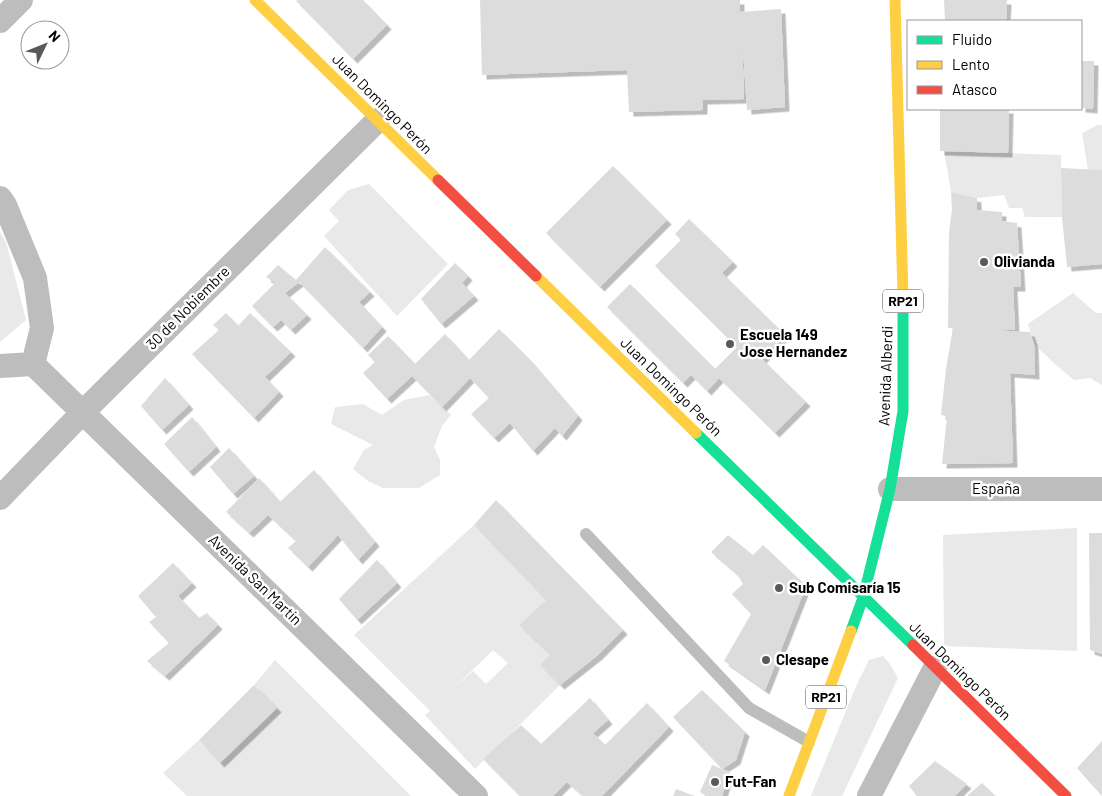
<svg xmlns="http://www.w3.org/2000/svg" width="1102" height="796" font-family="Barlow,sans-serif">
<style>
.green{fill:#e9e9e9;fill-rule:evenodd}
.building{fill:#dcdcdc;filter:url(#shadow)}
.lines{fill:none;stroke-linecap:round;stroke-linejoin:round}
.lane{stroke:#bdbdbd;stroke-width:12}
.street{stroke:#bdbdbd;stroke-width:24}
.fast{stroke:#16e098;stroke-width:11}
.slow{stroke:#ffcf43;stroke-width:11}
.jam{stroke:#f24e42;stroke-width:11}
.poi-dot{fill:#595959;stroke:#fff;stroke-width:2}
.labels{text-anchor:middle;stroke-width:5;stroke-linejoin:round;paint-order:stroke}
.shield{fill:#fff;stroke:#4c4c4c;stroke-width:1}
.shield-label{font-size:14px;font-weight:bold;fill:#000}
.street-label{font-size:15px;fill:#000;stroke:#fff}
.poi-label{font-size:15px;font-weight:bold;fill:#000;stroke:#fff;text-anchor:start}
</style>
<defs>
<filter id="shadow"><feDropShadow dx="4.5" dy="4.5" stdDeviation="0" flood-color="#0004"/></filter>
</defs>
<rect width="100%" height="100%" fill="#fff"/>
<g class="green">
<path d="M 1098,125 L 1102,125 L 1102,189 L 1088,170 L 1082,133 Z"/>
<path d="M 944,151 L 1061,155 L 1062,217 L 1025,217 L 1022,208 L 1009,208 L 1004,195 L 977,198 L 951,192 Z"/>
<path d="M 369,184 L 448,264 L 397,316 L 324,236 L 339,221 L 329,210 L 348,190 Z"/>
<path d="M 0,232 L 6,242 L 26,320 L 0,342 Z"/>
<path d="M 1073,293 L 1096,313 L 1102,313 L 1102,385 L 1090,378 L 1074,380 L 1055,364 L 1034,344 L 1028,324 Z"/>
<path d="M 429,395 L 451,415 L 442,426 L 434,447 L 440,460 L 440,475 L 419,488 L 383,488 L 368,481 L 353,469 L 364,450 L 373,445 L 331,424 L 335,407 L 363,404 L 382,415 L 404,400 Z"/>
<path d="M 474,525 L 546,600 L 519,625 L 550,654 L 540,665 L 560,685 L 475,769 L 425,715 L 430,711 L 354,635 ZM 493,650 L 508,663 L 486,684 L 473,671 L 453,689 Z"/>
<path d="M 1077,528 L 1077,651 L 944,646 L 943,535 Z"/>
<path d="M 883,656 L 890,664 L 898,678 L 842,796 L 811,796 L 857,684 L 869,660 Z"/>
<path d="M 275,660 L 411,796 L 187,796 L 163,773 L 199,740 L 220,763 L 276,708 L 254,685 Z"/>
</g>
<g class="building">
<path d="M 298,0 L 363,0 L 387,25 L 353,59 L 296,1 Z"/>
<path d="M 480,0 L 740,0 L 740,12 L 781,9 L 785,107 L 747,110 L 742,33 L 744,99 L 703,100 L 703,110 L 629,112 L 627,70 L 482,75 Z"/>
<path d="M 944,0 L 1007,0 L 1006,21 L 945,20 Z"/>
<path d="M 1081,61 L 1094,61 L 1093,109 L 1081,108 Z"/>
<path d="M 940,109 L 1009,109 L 1008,153 L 940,151 Z"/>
<path d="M 613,166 L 667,220 L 600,287 L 546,233 Z"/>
<path d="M 1061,168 L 1102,170 L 1102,264 L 1067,267 L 1062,217 Z"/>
<path d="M 951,192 L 977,198 L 977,210 L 1002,212 L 1002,221 L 1017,223 L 1021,287 L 1013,287 L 1015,330 L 987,330 L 1030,332 L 1034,344 L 1035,375 L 1010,373 L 1013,463 L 942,464 L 947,416 L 941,415 L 946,369 L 953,328 L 948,328 L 949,233 L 952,209 Z"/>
<path d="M 689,219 L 733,262 L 722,273 L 785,335 L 762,359 L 806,402 L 775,433 L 719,378 L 707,391 L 691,375 L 683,383 L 607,307 L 630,284 L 715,369 L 737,347 L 655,266 L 681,240 L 675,234 Z"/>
<path d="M 325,247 L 370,292 L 359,302 L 382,327 L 363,348 L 299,282 L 285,293 L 307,315 L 291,330 L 281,320 L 273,327 L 252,306 L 275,283 L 266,277 L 278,265 L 296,280 Z"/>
<path d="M 455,263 L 468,276 L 462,283 L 474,296 L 441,324 L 421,299 Z"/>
<path d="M 226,313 L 238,326 L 250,313 L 291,352 L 265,377 L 279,392 L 254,418 L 192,354 L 219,330 L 213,325 Z"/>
<path d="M 499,329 L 529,359 L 578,416 L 562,436 L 555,428 L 533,451 L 510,423 L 494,438 L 471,414 L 489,398 L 470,378 L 442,407 L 412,376 L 387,399 L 363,373 L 375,362 L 368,355 L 388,336 L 415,364 L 445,334 L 469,360 Z"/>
<path d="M 165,378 L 189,405 L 162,430 L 141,406 Z"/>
<path d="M 192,417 L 216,447 L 189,472 L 164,444 Z"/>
<path d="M 229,448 L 254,476 L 233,494 L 210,467 Z"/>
<path d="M 314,470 L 375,542 L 358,560 L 338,535 L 308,567 L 288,548 L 296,541 L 268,515 L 249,533 L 226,512 L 259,478 L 280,502 Z"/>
<path d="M 496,500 L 623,630 L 598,655 L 560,685 L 540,665 L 550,654 L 519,625 L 546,600 L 474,525 Z"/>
<path d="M 1089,533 L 1102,533 L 1102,654 L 1090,650 Z"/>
<path d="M 728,535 L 753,555 L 763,545 L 806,586 L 765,690 L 724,661 L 751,614 L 732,594 L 743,584 L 737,574 L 711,552 Z"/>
<path d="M 377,560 L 397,583 L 357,620 L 339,599 Z"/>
<path d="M 173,563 L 192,583 L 178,596 L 199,618 L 207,613 L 218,625 L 165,676 L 147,661 L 169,643 L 149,622 L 156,617 L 138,596 Z"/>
<path d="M 254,685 L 277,708 L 220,763 L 199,740 Z"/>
<path d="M 702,690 L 745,732 L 736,760 L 722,769 L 673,717 Z"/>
<path d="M 590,698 L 608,720 L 593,733 L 605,745 L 647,703 L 669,727 L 602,796 L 583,796 L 567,782 L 553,796 L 520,796 L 483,759 L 521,725 L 541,744 Z"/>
<path d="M 1102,741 L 1102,796 L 1077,768 Z"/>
<path d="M 935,761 L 967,784 L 955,796 L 917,796 L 909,786 Z"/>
<path d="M 712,765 L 730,772 L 722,796 L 706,796 L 700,792 Z"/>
<path d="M 982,783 L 995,796 L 967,796 Z"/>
<path d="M 676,789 L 695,796 L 673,796 Z"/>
</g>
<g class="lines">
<path class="lane" d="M 586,534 L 749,708 L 809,742"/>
<g class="street">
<path d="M 0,21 L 21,0"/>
<path d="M 0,198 L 5,205 L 35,278 L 42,328 L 33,364 L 0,366"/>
<path d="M 33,364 L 476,796"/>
<path d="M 890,489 L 1102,489"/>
<path d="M 0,498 L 83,412 L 378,120"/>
<path d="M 869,796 L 935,668"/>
</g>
<g class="fast">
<path d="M 696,433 L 913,645"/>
<path d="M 851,631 L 863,598 L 890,489 L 903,411 L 903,297"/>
</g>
<g class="slow">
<path d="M 255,0 L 438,180"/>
<path d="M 895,0 L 903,297"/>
<path d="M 536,276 L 696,433"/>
<path d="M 789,796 L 851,631"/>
</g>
<g class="jam">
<path d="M 438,180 L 536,276"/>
<path d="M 913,645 L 1066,796"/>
</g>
</g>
<g class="poi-dot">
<circle cx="984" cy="262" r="5"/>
<circle cx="730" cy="344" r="5"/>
<circle cx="779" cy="588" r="5"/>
<circle cx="766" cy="660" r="5"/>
<circle cx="715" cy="782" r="5"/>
</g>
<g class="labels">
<g class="shield">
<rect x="883" y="289.5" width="40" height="23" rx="4"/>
<rect x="806" y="685.5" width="40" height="23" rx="4"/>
</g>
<g class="shield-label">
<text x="903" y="306">RP21</text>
<text x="826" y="702">RP21</text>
</g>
<g class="street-label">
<text transform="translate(382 104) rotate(45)" y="5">Juan Domingo Perón</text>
<text transform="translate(188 308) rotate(-45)" y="5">30 de Nobiembre</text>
<text transform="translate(886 376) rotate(-88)" y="5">Avenida Alberdi</text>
<text transform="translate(671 387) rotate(44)" y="5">Juan Domingo Perón</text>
<text x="996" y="494">España</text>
<text transform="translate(255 580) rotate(44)" y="5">Avenida San Martín</text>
<text transform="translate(960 671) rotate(44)" y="5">Juan Domingo Perón</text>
</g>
<g class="poi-label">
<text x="994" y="267">Olivianda</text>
<text x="740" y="340">Escuela 149<tspan x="740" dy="17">Jose Hernandez</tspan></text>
<text x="789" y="593">Sub Comisaría 15</text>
<text x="776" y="665">Clesape</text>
<text x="725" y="787">Fut-Fan</text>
</g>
</g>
<rect x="907" y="20" width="175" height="90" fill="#ffffff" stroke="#999999"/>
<rect x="917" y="36" width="25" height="8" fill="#16e098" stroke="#999999"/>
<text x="952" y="45" font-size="15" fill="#000000">Fluido</text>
<rect x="917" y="61" width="25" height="8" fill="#ffcf43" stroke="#999999"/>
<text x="952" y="70" font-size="15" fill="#000000">Lento</text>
<rect x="917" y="86" width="25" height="8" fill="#f24e42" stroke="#999999"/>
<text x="952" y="95" font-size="15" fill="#000000">Atasco</text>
<g transform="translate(45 45) rotate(47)"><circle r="24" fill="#ffffff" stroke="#999999"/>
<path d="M0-4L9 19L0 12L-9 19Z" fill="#595959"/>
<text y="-8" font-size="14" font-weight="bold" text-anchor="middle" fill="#000000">N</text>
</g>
</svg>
